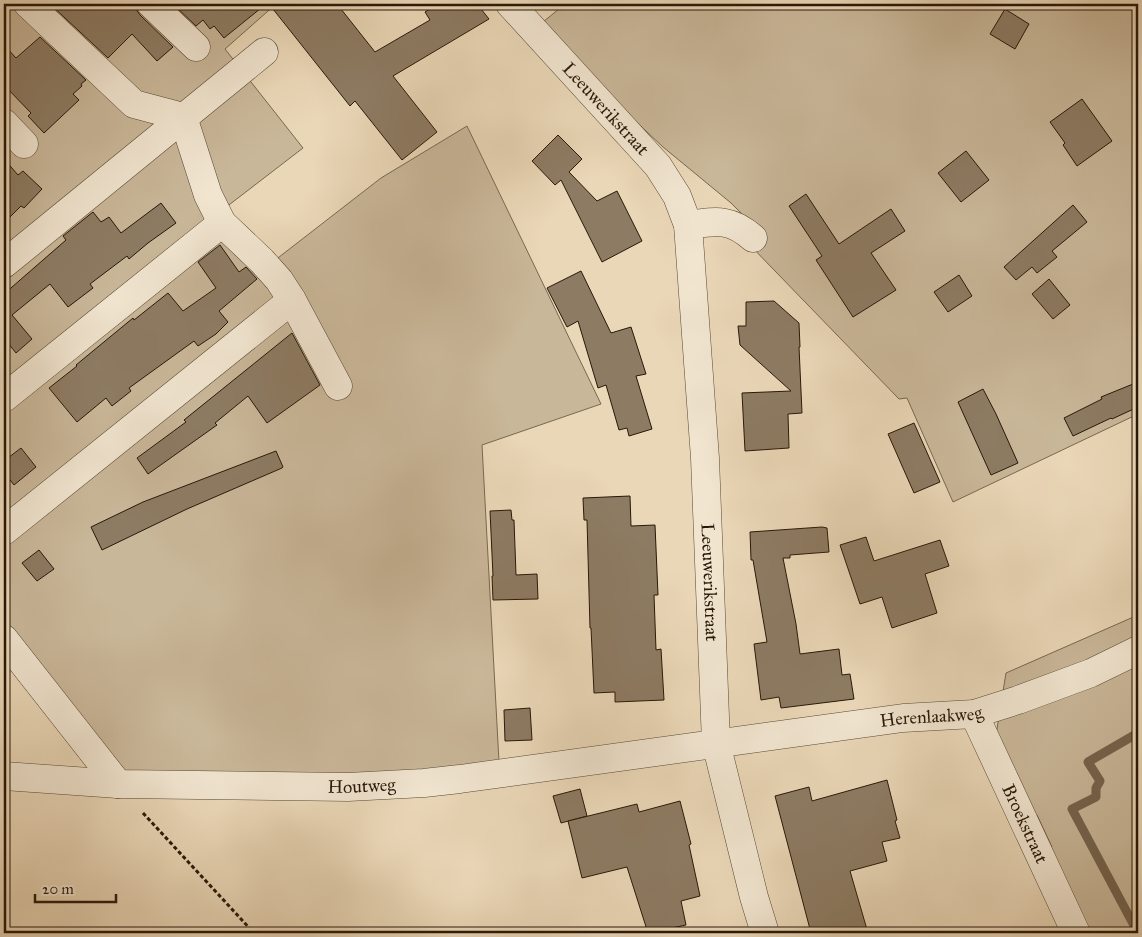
<svg xmlns="http://www.w3.org/2000/svg" width="1142" height="937" font-family="'IM FELL Great Primer',serif">
<style>
.green{fill:#c9b799;stroke:#786851}
.lines{fill:none;stroke-linecap:round;stroke-linejoin:round}
.stream{stroke:#75644e;stroke-width:9}
.building{fill:#8d7b63;stroke:#281809}
.minor-casing{stroke:#584834;stroke-width:29}
.path{stroke:#281809;stroke-width:3;stroke-dasharray:4 2.5;stroke-linecap:butt}
.minor{stroke:#f1e5d0;stroke-width:28}
.labels{text-anchor:middle;stroke-width:4;stroke-linejoin:round;paint-order:stroke}
.street-label{font-size:18px;fill:#281809;stroke:#f1e5d0}
</style>
<rect width="100%" height="100%" fill="#ead7b7"/>
<filter id="stains"><feTurbulence type="fractalNoise" baseFrequency=".004" numOctaves="4"/><feColorMatrix values="0 0 0 0 .2 0 0 0 0 .09 0 0 0 0 .02 0 0 0 .5 -.17"/></filter>
<radialGradient id="worn" r=".72"><stop offset=".6" stop-color="#630" stop-opacity="0"/><stop offset="1" stop-color="#630" stop-opacity=".3"/></radialGradient>
<g class="green">
<path d="M 4,4 L 276,4 L 225,49 L 303,148 L 225,208 L 274,261 L 381,178 L 467,126 L 601,404 L 482,445 L 499,762 L 429,772 L 349,774 L 118,771 L 4,625 Z"/>
<path d="M 565,4 L 1138,4 L 1138,414 L 953,502 L 907,398 L 899,399 L 745,240 L 755,227 L 731,203 L 663,147 L 612,99 L 543,22 Z"/>
<path d="M 1138,615 L 1138,933 L 1084,933 L 1044,851 L 1052,847 L 1037,815 L 1028,819 L 996,735 L 1006,673 Z"/>
</g>
<g class="lines">
<path class="stream" d="M 1138,933 L 1072,809 L 1096,797 L 1096,788 L 1100,781 L 1088,762 L 1138,733"/>
</g>
<g class="building">
<path d="M 50,4 L 136,4 L 136,9 L 140,15 L 173,47 L 157,61 L 132,34 L 108,58 Z"/>
<path d="M 173,4 L 266,4 L 224,38 L 214,26 L 210,29 L 203,20 L 196,26 Z"/>
<path d="M 269,4 L 337,4 L 375,52 L 430,20 L 425,12 L 438,4 L 477,4 L 489,19 L 393,76 L 437,132 L 402,160 L 355,101 L 350,106 Z"/>
<path d="M 1005,9 L 1029,24 L 1015,49 L 990,34 Z"/>
<path d="M 40,37 L 86,80 L 81,84 L 82,86 L 73,94 L 79,100 L 44,133 L 28,116 L 31,113 L 4,85 L 4,45 L 16,58 Z"/>
<path d="M 1082,99 L 1112,141 L 1077,166 L 1063,145 L 1065,143 L 1050,122 Z"/>
<path d="M 558,135 L 582,159 L 569,172 L 597,201 L 617,191 L 642,241 L 602,262 L 561,180 L 555,185 L 532,161 Z"/>
<path d="M 966,151 L 989,180 L 961,202 L 938,173 Z"/>
<path d="M 4,159 L 18,175 L 23,171 L 42,189 L 24,208 L 21,206 L 4,223 Z"/>
<path d="M 806,194 L 839,244 L 891,209 L 905,231 L 871,253 L 896,290 L 853,317 L 816,260 L 822,256 L 789,206 Z"/>
<path d="M 161,203 L 176,223 L 148,243 L 129,259 L 127,256 L 90,284 L 93,288 L 68,307 L 50,284 L 12,315 L 32,339 L 16,353 L 4,338 L 4,294 L 66,240 L 63,236 L 93,212 L 101,222 L 109,217 L 121,233 Z"/>
<path d="M 1073,205 L 1087,222 L 1052,251 L 1057,257 L 1037,273 L 1032,267 L 1016,280 L 1004,267 Z"/>
<path d="M 220,245 L 239,272 L 246,267 L 257,279 L 219,311 L 228,322 L 216,334 L 198,346 L 194,341 L 129,388 L 131,391 L 112,406 L 106,398 L 77,422 L 49,388 L 77,366 L 76,365 L 133,318 L 134,320 L 168,293 L 183,311 L 216,288 L 198,262 Z"/>
<path d="M 581,271 L 611,333 L 631,327 L 646,374 L 636,376 L 652,429 L 629,436 L 627,428 L 619,430 L 606,385 L 598,388 L 578,321 L 567,327 L 547,288 Z"/>
<path d="M 959,275 L 972,296 L 948,312 L 934,292 Z"/>
<path d="M 1049,279 L 1070,305 L 1053,319 L 1032,294 Z"/>
<path d="M 774,301 L 799,323 L 800,347 L 799,347 L 802,413 L 788,414 L 789,448 L 745,451 L 742,393 L 791,391 L 740,345 L 738,326 L 746,326 L 746,302 Z"/>
<path d="M 292,333 L 320,385 L 267,423 L 248,396 L 215,423 L 217,425 L 148,474 L 137,458 L 186,422 L 184,420 Z"/>
<path d="M 1138,382 L 1138,407 L 1112,419 L 1111,418 L 1073,436 L 1064,418 L 1102,399 L 1101,397 Z"/>
<path d="M 983,389 L 996,414 L 1018,463 L 991,475 L 958,402 Z"/>
<path d="M 914,423 L 940,482 L 914,493 L 888,434 Z"/>
<path d="M 21,448 L 36,467 L 14,485 L 4,472 L 4,461 Z"/>
<path d="M 276,451 L 283,467 L 282,468 L 187,509 L 102,550 L 91,527 L 143,502 Z"/>
<path d="M 630,496 L 631,526 L 655,525 L 658,595 L 654,595 L 656,650 L 661,649 L 664,700 L 615,702 L 615,692 L 594,693 L 591,628 L 590,628 L 587,520 L 584,520 L 583,498 Z"/>
<path d="M 511,510 L 512,520 L 514,520 L 516,575 L 537,574 L 538,599 L 493,600 L 492,576 L 493,576 L 490,511 Z"/>
<path d="M 822,527 L 827,528 L 829,552 L 790,555 L 790,558 L 783,558 L 796,624 L 800,654 L 839,649 L 842,675 L 850,674 L 854,699 L 781,708 L 779,697 L 761,700 L 754,644 L 767,642 L 753,560 L 751,560 L 750,532 Z"/>
<path d="M 866,537 L 874,561 L 940,540 L 949,566 L 925,574 L 937,613 L 892,628 L 882,597 L 860,604 L 840,545 Z"/>
<path d="M 39,550 L 54,569 L 37,581 L 22,563 Z"/>
<path d="M 530,708 L 532,740 L 505,741 L 504,710 Z"/>
<path d="M 887,780 L 897,820 L 895,821 L 900,838 L 882,842 L 887,861 L 850,871 L 868,933 L 811,933 L 775,796 L 809,787 L 812,801 Z"/>
<path d="M 580,789 L 587,816 L 561,823 L 553,796 Z"/>
<path d="M 680,801 L 691,844 L 689,845 L 700,896 L 681,901 L 686,925 L 648,933 L 627,867 L 582,878 L 568,821 L 637,804 L 639,812 Z"/>
</g>
<g class="lines">
<g class="minor-casing">
<g id="minor">
<path d="M 28,4 L 134,104 L 183,117 L 208,195 L 222,223 L 262,261 L 279,280 L 292,300 L 338,386"/>
<path d="M 151,4 L 196,47"/>
<path id="s1" d="M 510,4 L 658,166 L 677,196 L 688,225 L 705,458 L 716,743 L 754,897 L 765,933"/>
<path d="M 4,123 L 24,144"/>
<path d="M 688,225 C 717,221 730,218 753,238"/>
<path d="M 4,264 L 264,52"/>
<path d="M 4,398 L 222,223"/>
<path d="M 4,531 L 292,300"/>
<path d="M 4,639 L 118,784"/>
<path id="s2" d="M 974,714 L 1076,933"/>
<path id="s3" d="M 4,776 L 118,784 L 348,787 L 424,783 L 460,779 L 903,718 L 974,714 L 1018,700 L 1091,673 L 1138,650"/>
</g>
</g>
<path class="path" d="M 143,813 L 254,933"/>
<use href="#minor" class="minor"/>
</g>
<g class="labels">
<g class="street-label">
<text dy="6" stroke="none"><textPath href="#s1" startOffset="142">Leeuwerikstraat</textPath></text>
<text dy="6" stroke="none"><textPath href="#s1" startOffset="644">Leeuwerikstraat</textPath></text>
<text dy="6" stroke="none"><textPath href="#s3" startOffset="932">Herenlaakweg</textPath></text>
<text dy="6" stroke="none"><textPath href="#s3" startOffset="358">Houtweg</textPath></text>
<text dy="6" stroke="none"><textPath href="#s2" startOffset="121">Broekstraat</textPath></text>
</g>
</g>
<rect width="1142" height="937" fill="none" stroke="#ead7b7" stroke-width="20"/>
<rect x="5" y="5" width="1132" height="927" fill="none" stroke="#281809" stroke-width="2.5"/>
<rect x="10" y="10" width="1122" height="917" fill="none" stroke="#281809"/>
<path d="M35 894v8h81v-8" fill="none" stroke="#281809" stroke-width="2.5"/>
<text x="42" y="894" font-size="15" fill="#281809" stroke="#f1e5d0" stroke-width="4" paint-order="stroke">20 m</text>
<rect width="100%" height="100%" filter="url(#stains)"/>
<rect width="100%" height="100%" fill="url(#worn)"/>
</svg>
